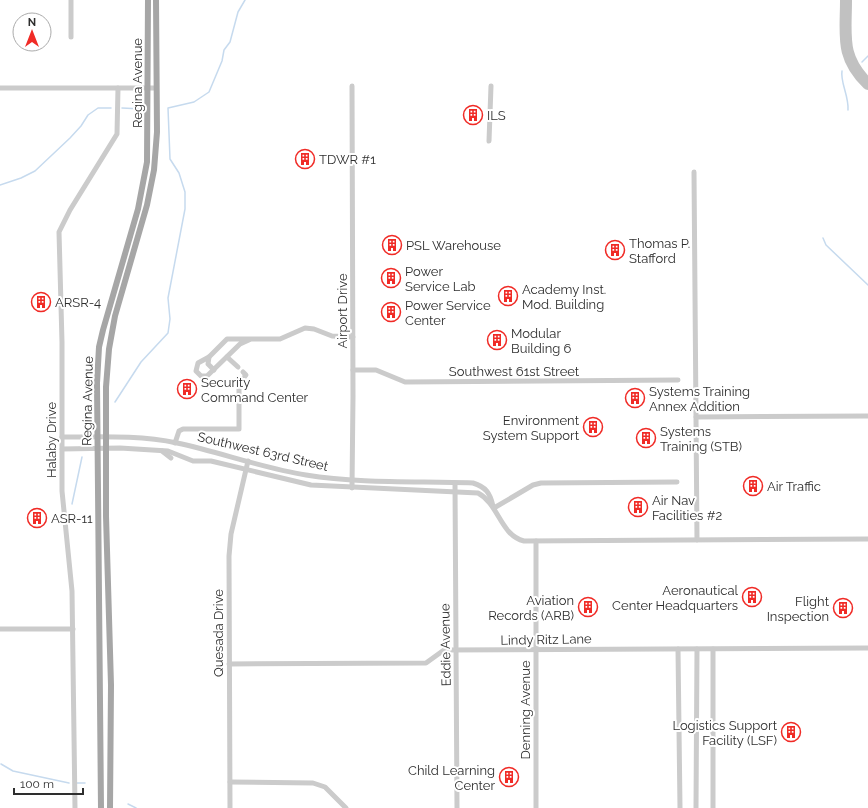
<svg xmlns="http://www.w3.org/2000/svg" width="868" height="808" font-family="Raleway,sans-serif">
<style>
.lines{fill:none;stroke-linecap:round;stroke-linejoin:round}
.stream{stroke:#c6daee;stroke-width:1.5}
.taxiway{stroke:#c1c1c1;stroke-width:12}
.minor{stroke:#cbcbcb;stroke-width:5}
.major{stroke:#a6a6a6;stroke-width:6}
.labels{text-anchor:middle;stroke-width:4;stroke-linejoin:round;paint-order:stroke}
.street-label{font-size:13px;fill:#2e2e2e;stroke:#fff}
.poi-label{font-size:13px;fill:#2e2e2e;stroke:#fff;text-anchor:start}
</style>
<rect width="100%" height="100%" fill="#fff"/>
<g class="lines">
<g class="stream">
<path d="M 862,62 L 868,56"/>
<path d="M 842,71 C 840,82 849,96 848,110"/>
<path d="M 122,108 L 142,109"/>
<path d="M 0,185 L 21,178 L 35,171 L 70,138 L 81,126 L 88,115 L 98,108 L 111,108"/>
<path d="M 823,238 L 826,245 L 868,285"/>
<path d="M 115,402 L 141,362 L 168,333 L 170,319 L 168,298 L 185,209 L 185,192 L 179,173 L 170,159 L 168,108 L 194,102 L 209,92 L 222,61 L 224,50 L 230,42 L 238,12 L 245,0"/>
<path d="M 72,504 L 82,457"/>
<path d="M 1,764 L 13,771 L 69,783"/>
<path d="M 77,783 L 85,783"/>
<path d="M 128,804 L 136,808"/>
</g>
<path class="taxiway" d="M 846,0 C 846,36 840,57 868,84"/>
<g class="minor">
<path d="M 71,0 L 71,37"/>
<path d="M 352,86 L 353,396 L 352,488"/>
<path d="M 0,88 L 156,88"/>
<path d="M 489,141 L 491,86"/>
<path d="M 694,172 L 697,540"/>
<path d="M 251,339 L 240,344 L 207,376 L 201,376 L 196,371 L 198,363 L 209,357 L 227,339 L 280,339 L 305,328 L 314,329 L 332,336 L 353,337"/>
<path d="M 209,357 L 208,364 L 214,370"/>
<path d="M 227,357 L 238,367"/>
<path d="M 353,370 L 376,370 L 405,382 L 678,380"/>
<path d="M 696,417 L 868,416"/>
<path d="M 62,437 C 100,437 139,435 177,443 C 220,452 262,468 306,475 C 361,484 418,481 473,483 C 486,487 490,493 493,506"/>
<path d="M 175,443 L 179,431 L 183,429 L 239,429 L 239,387 L 241,381 L 246,375 L 243,372"/>
<path d="M 62,449 L 120,448 L 168,451 L 193,461 L 211,461 L 311,485 L 478,493 C 499,504 500,535 524,541 L 868,539"/>
<path d="M 162,451 L 171,458"/>
<path d="M 455,483 L 457,808"/>
<path d="M 494,508 L 533,485 L 541,483 L 677,482"/>
<path d="M 536,541 L 536,808"/>
<path d="M 0,629 L 73,629"/>
<path d="M 678,649 L 680,808"/>
<path d="M 713,649 L 713,808"/>
<path d="M 229,664 L 426,663 L 444,650 L 868,648"/>
<path d="M 230,782 L 313,783 L 325,787 L 346,808"/>
<path d="M 75,808 L 72,591 L 62,491 L 62,342 L 59,232 L 70,210 L 117,134 L 118,88"/>
<path d="M 230,808 L 229,556 L 231,534 L 248,461"/>
<path d="M 696,808 L 697,649"/>
</g>
<g class="major">
<path d="M 101,808 L 97,383 L 99,347 L 103,330 L 138,209 L 147,162 L 148,0"/>
<path d="M 110,808 L 111,685 L 106,516 L 106,387 L 109,349 L 115,316 L 147,205 L 154,170 L 157,132 L 156,0"/>
</g>
</g>
<defs>
<g id="building-ring" transform="scale(1)"><circle r="9.5" fill="#fff" stroke="#f02b26" stroke-width="1.5"/><path d="M-4-6H4V6H1V3H-1V6H-4ZM-2.5-4.3h1.7v1.8h-1.7ZM.8-4.3h1.7v1.8H.8ZM-2.5-1h1.7V.8h-1.7ZM.8-1h1.7V.8H.8Z" fill="#f02b26"/></g>
</defs>
<g fill-rule="evenodd">
<use href="#building-ring" x="473" y="115"/>
<use href="#building-ring" x="305" y="159"/>
<use href="#building-ring" x="392" y="245"/>
<use href="#building-ring" x="615" y="250"/>
<use href="#building-ring" x="391" y="278"/>
<use href="#building-ring" x="508" y="296"/>
<use href="#building-ring" x="41" y="302"/>
<use href="#building-ring" x="391" y="312"/>
<use href="#building-ring" x="497" y="340"/>
<use href="#building-ring" x="187" y="389"/>
<use href="#building-ring" x="635" y="398"/>
<use href="#building-ring" x="593" y="427"/>
<use href="#building-ring" x="646" y="438"/>
<use href="#building-ring" x="753" y="486"/>
<use href="#building-ring" x="638" y="507"/>
<use href="#building-ring" x="37" y="518"/>
<use href="#building-ring" x="752" y="597"/>
<use href="#building-ring" x="588" y="607"/>
<use href="#building-ring" x="843" y="608"/>
<use href="#building-ring" x="791" y="732"/>
<use href="#building-ring" x="509" y="777"/>
</g>
<g class="labels">
<g class="street-label">
<text transform="translate(137 83) rotate(-90)" y="5">Regina Avenue</text>
<text transform="translate(342 311) rotate(-90)" y="5">Airport Drive</text>
<text x="514" y="376">Southwest 61st Street</text>
<text transform="translate(87 401) rotate(-89)" y="5">Regina Avenue</text>
<text transform="translate(51 440) rotate(-90)" y="5">Halaby Drive</text>
<text transform="translate(263 451) rotate(13)" y="5">Southwest 63rd Street</text>
<text transform="translate(218 633) rotate(-90)" y="5">Quesada Drive</text>
<text transform="translate(546 639) rotate(-1)" y="5">Lindy Ritz Lane</text>
<text transform="translate(445 645) rotate(-91)" y="5">Eddie Avenue</text>
<text transform="translate(525 710) rotate(-90)" y="5">Denning Avenue</text>
</g>
<g class="poi-label">
<text x="487" y="120">ILS</text>
<text x="319" y="164">TDWR #1</text>
<text x="629" y="248">Thomas P.<tspan x="629" dy="15">Stafford</tspan></text>
<text x="406" y="250">PSL Warehouse</text>
<text x="405" y="276">Power<tspan x="405" dy="15">Service Lab</tspan></text>
<text x="522" y="294">Academy Inst.<tspan x="522" dy="15">Mod. Building</tspan></text>
<text x="55" y="307">ARSR-4</text>
<text x="405" y="310">Power Service<tspan x="405" dy="15">Center</tspan></text>
<text x="511" y="338">Modular<tspan x="511" dy="15">Building 6</tspan></text>
<text x="201" y="387">Security<tspan x="201" dy="15">Command Center</tspan></text>
<text x="649" y="396">Systems Training<tspan x="649" dy="15">Annex Addition</tspan></text>
<text x="579" y="425" text-anchor="end">Environment<tspan x="579" dy="15">System Support</tspan></text>
<text x="660" y="436">Systems<tspan x="660" dy="15">Training (STB)</tspan></text>
<text x="767" y="491">Air Traffic</text>
<text x="652" y="505">Air Nav<tspan x="652" dy="15">Facilities #2</tspan></text>
<text x="51" y="523">ASR-11</text>
<text x="738" y="595" text-anchor="end">Aeronautical<tspan x="738" dy="15">Center Headquarters</tspan></text>
<text x="574" y="605" text-anchor="end">Aviation<tspan x="574" dy="15">Records (ARB)</tspan></text>
<text x="829" y="606" text-anchor="end">Flight<tspan x="829" dy="15">Inspection</tspan></text>
<text x="777" y="730" text-anchor="end">Logistics Support<tspan x="777" dy="15">Facility (LSF)</tspan></text>
<text x="495" y="775" text-anchor="end">Child Learning<tspan x="495" dy="15">Center</tspan></text>
</g>
</g>
<g transform="translate(32 32)"><circle r="19" fill="#ffffff" stroke="#ababab"/>
<path d="M0-3L7 15L0 10L-7 15Z" fill="#f02b26"/>
<text y="-6" font-size="11" font-weight="bold" text-anchor="middle" fill="#2e2e2e">N</text>
</g>
<path d="M14 788v6h69v-6" fill="none" stroke="#2e2e2e" stroke-width="2"/>
<text x="20" y="788" font-size="12" fill="#2e2e2e" stroke="#ffffff" stroke-width="3" paint-order="stroke">100 m</text>
</svg>
